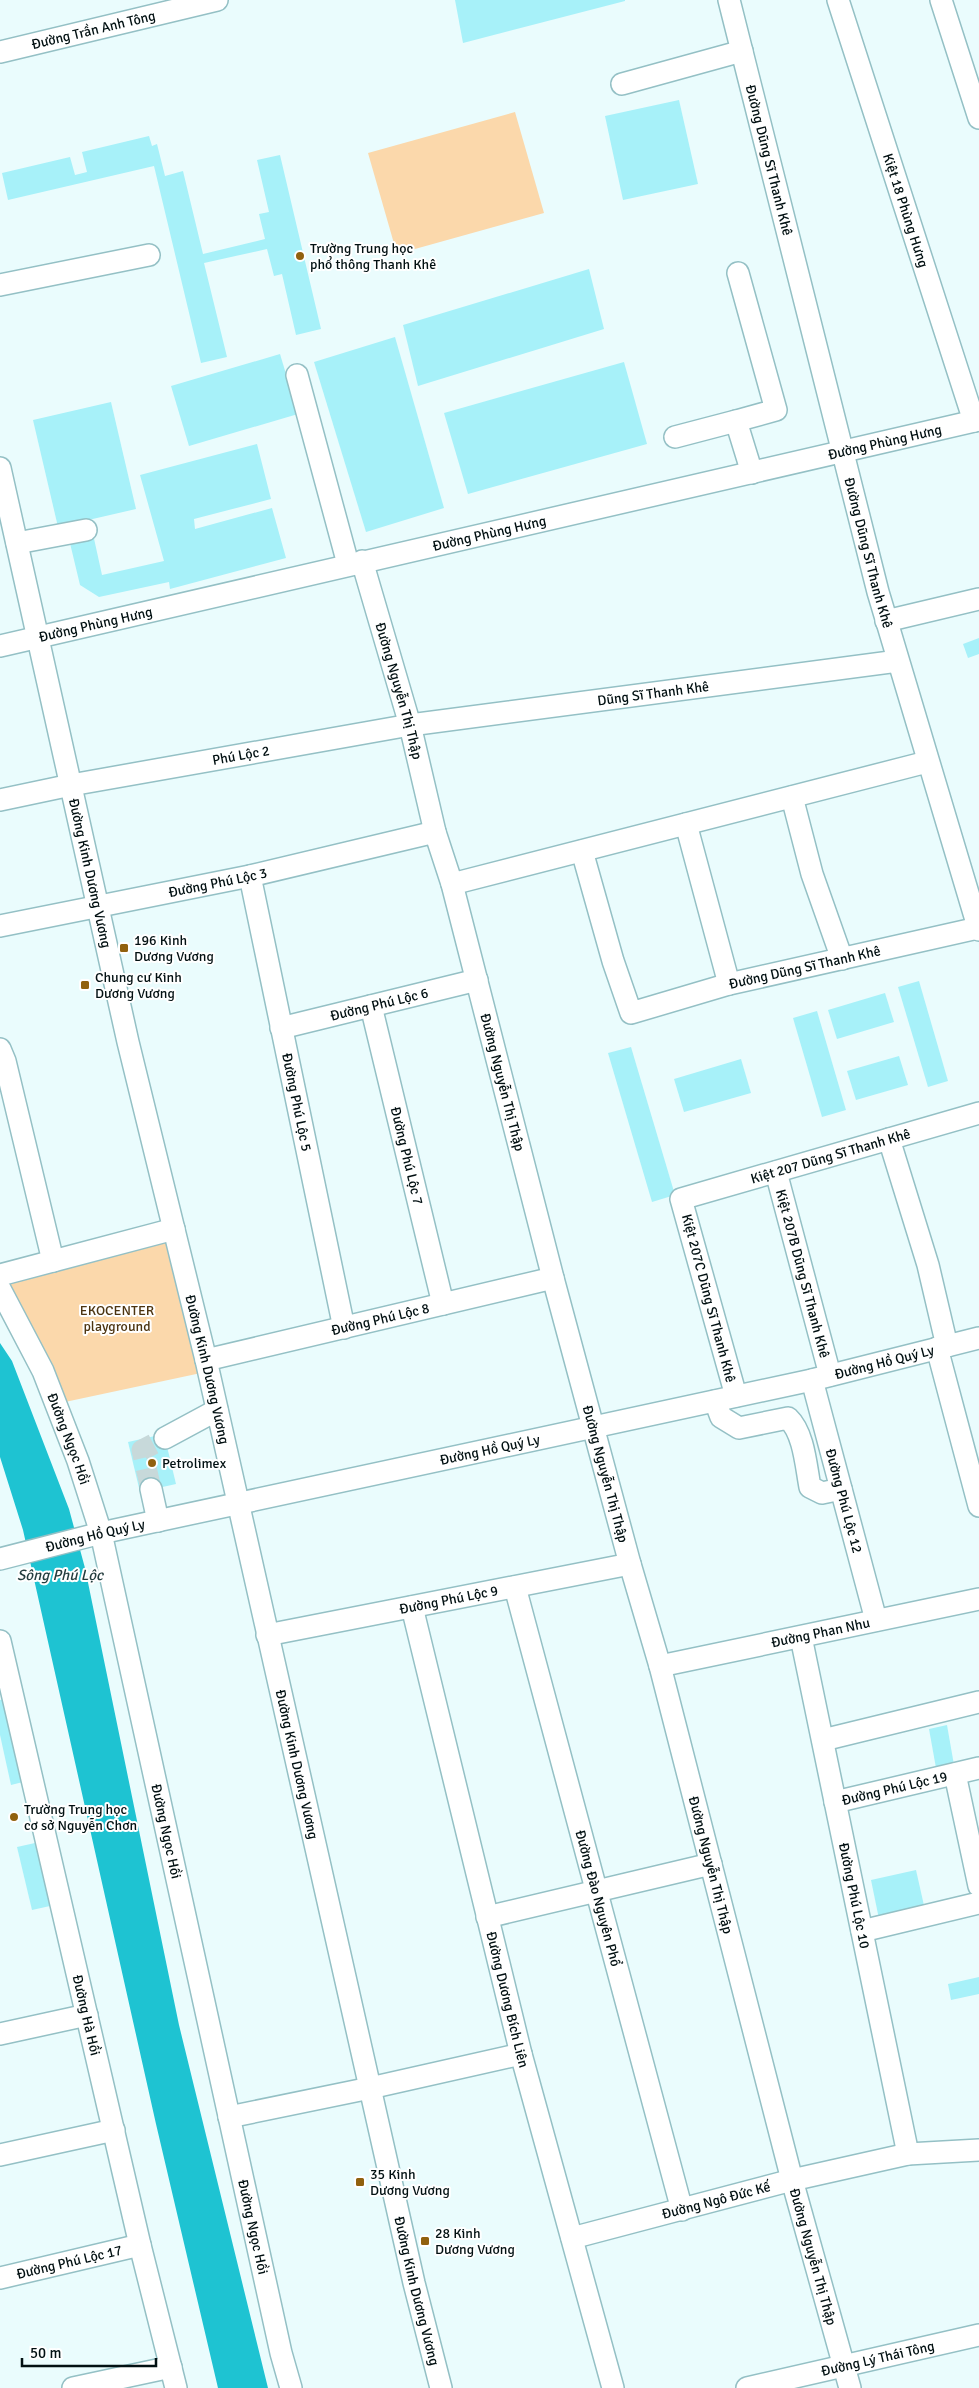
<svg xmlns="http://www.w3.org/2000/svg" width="979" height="2388" font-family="Signika,sans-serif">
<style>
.green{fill:#fbd8ab}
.water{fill:#1ec3d2}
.building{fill:#a7f1f9}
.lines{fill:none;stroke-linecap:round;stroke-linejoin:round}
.minor-tunnel{stroke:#c7d9da;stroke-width:21;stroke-dasharray:21 11;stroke-linecap:butt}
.minor-casing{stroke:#94c0c5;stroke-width:24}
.minor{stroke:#fff;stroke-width:21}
.poi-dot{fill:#91610e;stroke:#fff;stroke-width:2}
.labels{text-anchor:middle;stroke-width:4;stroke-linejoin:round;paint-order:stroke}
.street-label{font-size:14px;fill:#021012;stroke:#fff}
.poi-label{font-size:14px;fill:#021012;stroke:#fff;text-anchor:start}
.park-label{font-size:14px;fill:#4c3410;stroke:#fff}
.water-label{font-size:15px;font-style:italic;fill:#233c3e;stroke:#fff}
</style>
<rect width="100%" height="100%" fill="#eafcfd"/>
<g class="green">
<path d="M 515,112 L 544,213 L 397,254 L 368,153 Z"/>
<path d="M 174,1229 L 201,1373 L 65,1402 L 0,1275 Z"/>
</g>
<path class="water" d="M 0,1343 L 12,1361 L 69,1509 L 85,1568 L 179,2025 L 268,2388 L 218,2388 L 156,2124 L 23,1530 L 0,1457 Z"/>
<g class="building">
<path d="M 455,0 L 625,0 L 625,1 L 463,43 Z"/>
<path d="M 679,100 L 698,184 L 623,200 L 605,116 Z"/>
<path d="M 149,136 L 152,146 L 157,144 L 165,176 L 183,171 L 203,254 L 265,239 L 259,214 L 269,212 L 257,160 L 280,155 L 321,329 L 296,335 L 282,274 L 274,276 L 267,249 L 204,263 L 227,357 L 201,363 L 154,166 L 8,200 L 2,173 L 70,157 L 75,175 L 87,172 L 82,152 Z"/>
<path d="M 589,269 L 604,329 L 418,386 L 403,325 Z"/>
<path d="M 395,337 L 444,508 L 366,532 L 314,362 Z"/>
<path d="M 280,354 L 298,414 L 189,446 L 171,386 Z"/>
<path d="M 624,362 L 647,444 L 468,494 L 444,413 Z"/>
<path d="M 111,402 L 136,509 L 58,527 L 33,420 Z"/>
<path d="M 257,444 L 271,499 L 194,519 L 195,529 L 272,508 L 286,558 L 170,589 L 169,582 L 99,597 L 80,585 L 69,539 L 93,534 L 102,575 L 164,561 L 140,475 Z"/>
<path d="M 979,638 L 979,654 L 968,658 L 963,644 Z"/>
<path d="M 919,981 L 948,1081 L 928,1087 L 898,987 Z"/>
<path d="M 885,993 L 894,1022 L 837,1039 L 828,1010 Z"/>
<path d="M 817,1011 L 846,1110 L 822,1117 L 793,1018 Z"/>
<path d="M 631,1047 L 675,1195 L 652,1202 L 608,1053 Z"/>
<path d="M 899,1056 L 908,1085 L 856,1100 L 847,1071 Z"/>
<path d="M 741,1059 L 751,1093 L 684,1112 L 674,1079 Z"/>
<path d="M 164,1434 L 176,1484 L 140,1492 L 128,1442 Z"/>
<path d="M 5,1699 L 23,1782 L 11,1785 L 0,1735 L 0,1700 Z"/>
<path d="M 947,1725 L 954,1765 L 936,1768 L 929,1729 Z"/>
<path d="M 35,1843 L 50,1906 L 32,1910 L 17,1847 Z"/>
<path d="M 916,1870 L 925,1910 L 879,1919 L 871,1880 Z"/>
<path d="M 979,1977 L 979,1994 L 951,2000 L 948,1984 Z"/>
</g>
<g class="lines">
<path class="minor-tunnel" d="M 151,1489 L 142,1450 L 165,1438"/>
<g class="minor-casing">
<g id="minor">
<path id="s1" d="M 729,0 L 878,592 L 979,930"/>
<path id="s2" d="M 838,0 L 974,421"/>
<path d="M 941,0 L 979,118"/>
<path id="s3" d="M 0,52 L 217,0"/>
<path d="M 622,84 L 742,51"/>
<path d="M 738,273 L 776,410 L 736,421 L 752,473"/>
<path d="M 0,285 L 149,255"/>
<path d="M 297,375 L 348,564"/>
<path d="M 675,437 L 736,421"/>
<path id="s4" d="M 0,468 L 128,1042 L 206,1360 L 414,2283 L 441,2388"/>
<path d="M 17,543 L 86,530"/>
<path id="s5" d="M 362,561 L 410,725 L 435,832 L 452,884 L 553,1278 L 630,1564 L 660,1666 L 792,2180 L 850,2388"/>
<path d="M 886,621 L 979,599"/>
<path id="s6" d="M 0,646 L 979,420"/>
<path d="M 792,797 L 812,874 L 842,959"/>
<path id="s7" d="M 0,800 L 71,785 L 410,725 L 898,661"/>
<path d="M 686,824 L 729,984"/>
<path id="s8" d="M 582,851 L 613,961 L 631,1013 L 729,984 L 978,928"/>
<path id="s9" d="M 250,876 L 344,1328"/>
<path d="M 452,884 L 927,762"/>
<path id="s10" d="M 0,926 L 250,876 L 435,832"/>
<path id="s11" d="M 371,1006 L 443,1304"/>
<path id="s12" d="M 281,1028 L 477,980"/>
<path d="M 0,1049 L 5,1061 L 53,1261"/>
<path d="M 889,1139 L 928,1265 L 947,1346"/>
<path id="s13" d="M 776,1172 L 830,1375"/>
<path d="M 0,1275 L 174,1229"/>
<path id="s14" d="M 0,1289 L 43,1371 L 78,1461 L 101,1533 L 281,2353 L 291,2388"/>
<path d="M 937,1348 L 979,1506"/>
<path id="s15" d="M 206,1360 L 553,1278"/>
<path id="s16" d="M 812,1380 L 876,1620"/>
<path id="s17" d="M 736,1396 L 681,1199 L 979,1113"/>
<path d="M 715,1401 L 721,1417 L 739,1428 L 788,1418 C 804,1433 806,1466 810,1487 L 822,1493 L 841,1489"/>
<path d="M 165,1438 L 217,1410"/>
<path d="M 151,1489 L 158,1521"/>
<path id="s18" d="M 0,1559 L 101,1533 L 812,1380 L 979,1338"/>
<path id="s19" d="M 515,1587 L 682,2210"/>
<path id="s20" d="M 412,1607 L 521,2054 L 613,2388"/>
<path id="s21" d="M 267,1635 L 630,1564"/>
<path id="s22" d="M 801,1637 L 908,2154"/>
<path id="s23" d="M 0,1641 L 140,2245 L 176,2388"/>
<path id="s24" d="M 660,1666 L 979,1599"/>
<path d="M 823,1740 L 979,1702"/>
<path d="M 955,1774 L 979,1886"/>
<path id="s25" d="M 835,1802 L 979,1768"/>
<path d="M 487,1917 L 711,1864"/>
<path d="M 862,1931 L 979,1903"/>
<path d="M 0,2034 L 87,2015"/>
<path d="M 229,2117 L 370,2088 L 521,2054"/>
<path d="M 0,2155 L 114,2130"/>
<path id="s26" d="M 572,2238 L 792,2180 L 908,2154 L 979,2150"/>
<path id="s27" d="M 0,2278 L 140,2245"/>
<path d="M 73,2388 L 171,2367"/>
<path id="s28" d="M 747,2388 L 979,2335"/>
</g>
</g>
<use href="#minor" class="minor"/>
</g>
<g class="poi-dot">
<circle cx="300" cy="256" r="5"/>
<rect x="119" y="943" width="10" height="10" rx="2.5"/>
<rect x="80" y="980" width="10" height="10" rx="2.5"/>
<circle cx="152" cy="1463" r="5"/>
<circle cx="14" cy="1817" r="5"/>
<rect x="355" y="2177" width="10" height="10" rx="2.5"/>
<rect x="420" y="2236" width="10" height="10" rx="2.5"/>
</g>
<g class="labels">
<g class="street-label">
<text dy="5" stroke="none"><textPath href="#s3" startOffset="96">Đường Trần Anh Tông</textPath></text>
<text dy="5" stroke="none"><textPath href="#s1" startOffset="165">Đường Dũng Sĩ Thanh Khê</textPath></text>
<text dy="5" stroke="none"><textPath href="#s2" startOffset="221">Kiệt 18 Phùng Hưng</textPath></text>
<text dy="5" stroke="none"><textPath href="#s6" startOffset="908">Đường Phùng Hưng</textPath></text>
<text dy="5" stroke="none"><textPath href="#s6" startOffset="502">Đường Phùng Hưng</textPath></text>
<text dy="5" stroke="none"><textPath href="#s1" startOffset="570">Đường Dũng Sĩ Thanh Khê</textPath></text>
<text dy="5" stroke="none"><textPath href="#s6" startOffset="98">Đường Phùng Hưng</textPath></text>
<text dy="5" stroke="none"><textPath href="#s5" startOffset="135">Đường Nguyễn Thị Thập</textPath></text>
<text dy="5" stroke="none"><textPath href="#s7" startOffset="662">Dũng Sĩ Thanh Khê</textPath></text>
<text dy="5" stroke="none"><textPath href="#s7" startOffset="245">Phú Lộc 2</textPath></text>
<text dy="5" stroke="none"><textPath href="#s4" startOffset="415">Đường Kinh Dương Vương</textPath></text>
<text dy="5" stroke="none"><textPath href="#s10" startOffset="222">Đường Phú Lộc 3</textPath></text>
<text dy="5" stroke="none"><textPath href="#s8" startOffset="349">Đường Dũng Sĩ Thanh Khê</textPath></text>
<text dy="5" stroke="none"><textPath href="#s12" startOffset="101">Đường Phú Lộc 6</textPath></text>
<text dy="5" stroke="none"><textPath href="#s5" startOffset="540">Đường Nguyễn Thị Thập</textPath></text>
<text dy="5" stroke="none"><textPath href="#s9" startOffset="231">Đường Phú Lộc 5</textPath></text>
<text dy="5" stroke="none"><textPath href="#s11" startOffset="154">Đường Phú Lộc 7</textPath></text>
<text dy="5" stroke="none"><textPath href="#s17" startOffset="360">Kiệt 207 Dũng Sĩ Thanh Khê</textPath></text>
<text dy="5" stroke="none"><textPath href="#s13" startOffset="105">Kiệt 207B Dũng Sĩ Thanh Khê</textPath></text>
<text transform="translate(709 1298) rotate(75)" y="5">Kiệt 207C Dũng Sĩ Thanh Khê</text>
<text dy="5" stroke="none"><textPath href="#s15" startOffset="179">Đường Phú Lộc 8</textPath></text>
<text dy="5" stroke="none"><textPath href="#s18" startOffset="906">Đường Hồ Quý Ly</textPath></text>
<text dy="5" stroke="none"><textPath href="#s4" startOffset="925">Đường Kinh Dương Vương</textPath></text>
<text dy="5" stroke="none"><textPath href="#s14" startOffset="165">Đường Ngọc Hồi</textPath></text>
<text dy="5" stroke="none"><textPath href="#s18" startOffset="502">Đường Hồ Quý Ly</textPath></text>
<text dy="5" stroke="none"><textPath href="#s5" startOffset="945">Đường Nguyễn Thị Thập</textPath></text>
<text dy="5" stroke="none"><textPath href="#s16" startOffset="125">Đường Phú Lộc 12</textPath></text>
<text dy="5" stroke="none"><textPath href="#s18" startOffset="98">Đường Hồ Quý Ly</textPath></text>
<text dy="5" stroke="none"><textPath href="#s21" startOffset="185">Đường Phú Lộc 9</textPath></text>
<text dy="5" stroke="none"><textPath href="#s24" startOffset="164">Đường Phan Nhu</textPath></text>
<text dy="5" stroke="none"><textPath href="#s4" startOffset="1330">Đường Kinh Dương Vương</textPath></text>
<text dy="5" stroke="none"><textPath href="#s25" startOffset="61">Đường Phú Lộc 19</textPath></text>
<text dy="5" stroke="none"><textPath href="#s14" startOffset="570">Đường Ngọc Hồi</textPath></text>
<text dy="5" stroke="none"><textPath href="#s5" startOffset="1350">Đường Nguyễn Thị Thập</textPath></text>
<text dy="5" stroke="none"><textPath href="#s22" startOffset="264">Đường Phú Lộc 10</textPath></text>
<text dy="5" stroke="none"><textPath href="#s19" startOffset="322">Đường Đào Nguyên Phổ</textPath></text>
<text dy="5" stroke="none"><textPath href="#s20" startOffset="404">Đường Dương Bích Liên</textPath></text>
<text dy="5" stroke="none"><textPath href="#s23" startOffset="384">Đường Hà Hồi</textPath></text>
<text dy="5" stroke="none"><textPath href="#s26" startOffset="149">Đường Ngô Đức Kế</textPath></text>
<text dy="5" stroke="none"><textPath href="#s14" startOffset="975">Đường Ngọc Hồi</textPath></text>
<text dy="5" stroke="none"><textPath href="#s5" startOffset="1755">Đường Nguyễn Thị Thập</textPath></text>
<text dy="5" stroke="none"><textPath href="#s27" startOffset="71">Đường Phú Lộc 17</textPath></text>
<text dy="5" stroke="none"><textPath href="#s4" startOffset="1870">Đường Kinh Dương Vương</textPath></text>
<text dy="5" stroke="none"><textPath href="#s28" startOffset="134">Đường Lý Thái Tông</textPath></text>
</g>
<g class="poi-label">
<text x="310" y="253">Trường Trung học<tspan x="310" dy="16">phổ thông Thanh Khê</tspan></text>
<text x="134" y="945">196 Kinh<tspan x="134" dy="16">Dương Vương</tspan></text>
<text x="95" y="982">Chung cư Kinh<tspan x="95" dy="16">Dương Vương</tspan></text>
<text x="162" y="1468">Petrolimex</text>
<text x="24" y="1814">Trường Trung học<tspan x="24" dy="16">cơ sở Nguyễn Chơn</tspan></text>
<text x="370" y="2179">35 Kinh<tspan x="370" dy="16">Dương Vương</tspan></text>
<text x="435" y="2238">28 Kinh<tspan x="435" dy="16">Dương Vương</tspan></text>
</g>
<g class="park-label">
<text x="117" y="1315">EKOCENTER<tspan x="117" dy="16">playground</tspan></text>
</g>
<g class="water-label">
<text x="60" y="1580">Sông Phú Lộc</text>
</g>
</g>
<path d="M22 2358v8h134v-8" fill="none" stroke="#021012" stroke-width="2.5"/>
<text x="30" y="2358" font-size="15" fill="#021012" stroke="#ffffff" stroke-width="4" paint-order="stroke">50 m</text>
</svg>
